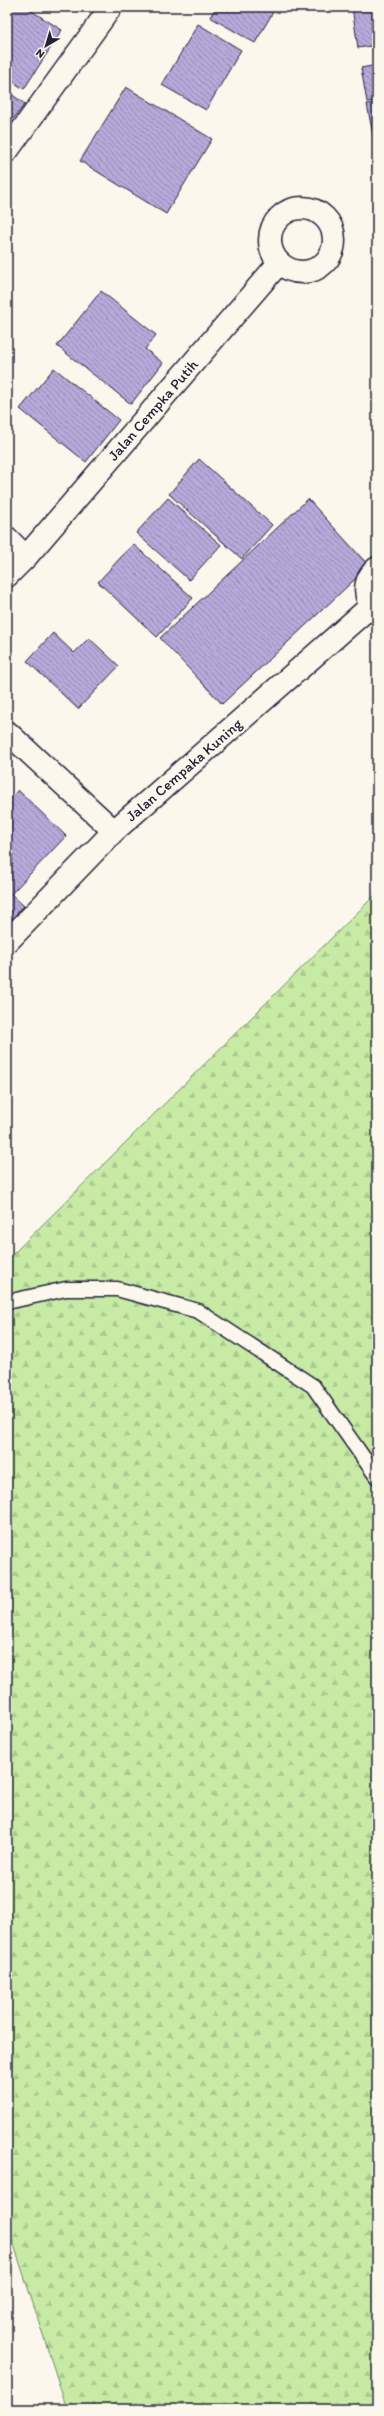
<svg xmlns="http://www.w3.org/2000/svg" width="384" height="2416" font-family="Itim,sans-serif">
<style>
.forest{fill:url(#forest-firs);stroke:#748670}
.building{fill:url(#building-back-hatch);stroke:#22223b}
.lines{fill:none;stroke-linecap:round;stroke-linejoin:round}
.service-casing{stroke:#22223b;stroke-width:17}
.minor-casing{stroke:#22223b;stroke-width:25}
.service{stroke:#fbf7ec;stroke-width:14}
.minor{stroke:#fbf7ec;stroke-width:22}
.labels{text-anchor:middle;stroke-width:4;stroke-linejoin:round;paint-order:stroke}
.street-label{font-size:15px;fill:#22223b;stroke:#fbf7ec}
</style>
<defs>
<pattern id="forest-firs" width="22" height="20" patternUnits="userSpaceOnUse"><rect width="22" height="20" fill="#c7eba5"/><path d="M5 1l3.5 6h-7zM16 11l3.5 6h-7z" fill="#abc98f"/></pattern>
<pattern id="building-back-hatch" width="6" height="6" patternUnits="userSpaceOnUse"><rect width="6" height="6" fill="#b7a9da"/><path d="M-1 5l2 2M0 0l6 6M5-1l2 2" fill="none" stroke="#9489b2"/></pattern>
</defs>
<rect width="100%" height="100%" fill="#fbf7ec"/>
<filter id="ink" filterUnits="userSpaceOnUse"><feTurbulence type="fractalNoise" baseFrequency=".025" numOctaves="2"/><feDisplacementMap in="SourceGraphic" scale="8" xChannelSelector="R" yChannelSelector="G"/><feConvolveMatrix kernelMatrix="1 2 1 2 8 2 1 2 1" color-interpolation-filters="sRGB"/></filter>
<g filter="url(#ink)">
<path class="forest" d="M 377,893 L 377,2409 L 67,2409 L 7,2223 L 7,1260 Z"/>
<g class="building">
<path d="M 7,7 L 25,7 L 62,30 L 24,89 L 7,78 Z"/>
<path d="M 216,7 L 276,7 L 255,43 L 210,17 Z"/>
<path d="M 352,7 L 377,7 L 377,45 L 358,48 Z"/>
<path d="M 198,24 L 241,50 L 206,110 L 162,85 Z"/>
<path d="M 377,65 L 377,100 L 367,102 L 361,68 Z"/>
<path d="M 126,87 L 212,139 L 166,214 L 80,161 Z"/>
<path d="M 7,91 L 25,104 L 7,127 Z"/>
<path d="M 377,102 L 377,145 L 375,146 L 367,104 Z"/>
<path d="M 377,164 L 377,190 L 372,165 Z"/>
<path d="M 101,291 L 156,335 L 145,349 L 163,363 L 131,404 L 57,346 Z"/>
<path d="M 54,368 L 119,420 L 86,462 L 20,409 Z"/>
<path d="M 199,459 L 272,525 L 242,559 L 169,494 Z"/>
<path d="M 168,498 L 221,545 L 189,580 L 136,533 Z"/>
<path d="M 308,499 L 369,566 L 222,704 L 160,638 Z"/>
<path d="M 133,544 L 193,598 L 157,637 L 98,582 Z"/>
<path d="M 53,633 L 74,653 L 89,638 L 119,666 L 78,709 L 27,661 Z"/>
<path d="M 18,790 L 66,836 L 11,894 L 24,906 L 7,924 L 7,801 Z"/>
</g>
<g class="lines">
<g class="service-casing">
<path id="service" d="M 7,1302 L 66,1289 L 117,1289 L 198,1311 L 313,1386 L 377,1477"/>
</g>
<g class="minor-casing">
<g id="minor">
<path d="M 7,151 L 111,7"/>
<circle cx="302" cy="240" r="32"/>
<path d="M 7,538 L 26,557"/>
<path d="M 377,568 C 362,581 363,599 377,613"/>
<path d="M 7,576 L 26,557 L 279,263"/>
<path d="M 7,732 L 114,831"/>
<path d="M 7,942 L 114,831 L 371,606"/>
</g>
</g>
<use href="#service" class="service"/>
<use href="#minor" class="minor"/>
</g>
</g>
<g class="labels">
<g class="street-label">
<text transform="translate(153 410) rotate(-49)" y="5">Jalan Cempka Putih</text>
<text transform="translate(184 770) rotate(-41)" y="5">Jalan Cempaka Kuning</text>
</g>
</g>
<rect width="384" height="2416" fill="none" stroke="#fbf7ec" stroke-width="24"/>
<rect x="12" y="12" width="360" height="2392" fill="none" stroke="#22223b" stroke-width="1.5" filter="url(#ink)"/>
<g transform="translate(46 46) rotate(218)" stroke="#fbf7ec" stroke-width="3" paint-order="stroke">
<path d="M0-3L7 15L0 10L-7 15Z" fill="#22223b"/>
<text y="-6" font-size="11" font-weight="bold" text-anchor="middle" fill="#22223b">N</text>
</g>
</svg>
